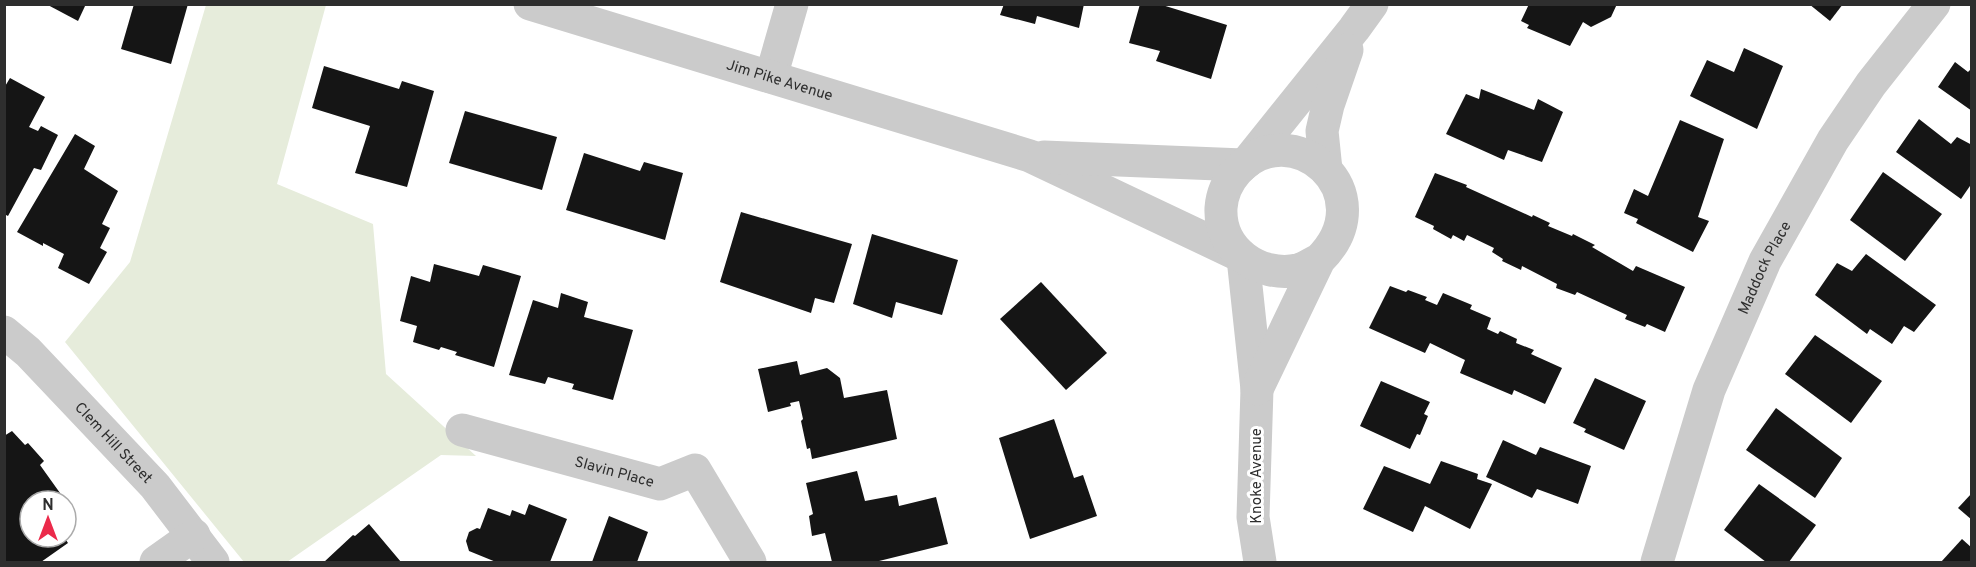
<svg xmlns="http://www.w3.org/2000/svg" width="1976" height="567" font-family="Overpass,sans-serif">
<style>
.grass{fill:#e6ecdb}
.building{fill:#151515}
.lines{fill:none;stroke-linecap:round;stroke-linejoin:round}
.minor{stroke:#cbcbcb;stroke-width:33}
.tertiary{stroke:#cbcbcb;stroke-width:33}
.labels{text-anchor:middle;stroke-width:6;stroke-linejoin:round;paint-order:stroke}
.street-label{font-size:15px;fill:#2e2e2e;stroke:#fff}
</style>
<rect width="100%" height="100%" fill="#fff"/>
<path class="grass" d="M 206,5 L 326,5 L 277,184 L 373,224 L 386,374 L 476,456 L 441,455 L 287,562 L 244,562 L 65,342 L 130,262 Z"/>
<g class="building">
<path d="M 46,4 L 86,4 L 78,21 Z"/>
<path d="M 134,4 L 188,4 L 171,64 L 121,49 Z"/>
<path d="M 1004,4 L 1084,4 L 1079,28 L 1037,16 L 1035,24 L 1000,15 Z"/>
<path d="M 1140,4 L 1159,4 L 1227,25 L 1211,79 L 1156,61 L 1160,51 L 1129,43 Z"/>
<path d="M 1529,4 L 1617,4 L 1611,17 L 1591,27 L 1583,22 L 1570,46 L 1527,28 L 1529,25 L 1521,21 Z"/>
<path d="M 1809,4 L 1843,4 L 1830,21 Z"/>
<path d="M 1744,48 L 1783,66 L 1757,129 L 1690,96 L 1707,60 L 1734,72 Z"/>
<path d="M 1955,62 L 1968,72 L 1972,68 L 1972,111 L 1938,87 Z"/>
<path d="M 324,66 L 399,89 L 402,81 L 434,91 L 407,187 L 355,173 L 370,126 L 312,108 Z"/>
<path d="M 10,78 L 45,97 L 29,127 L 38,131 L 41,126 L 58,135 L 41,170 L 34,168 L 8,216 L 4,214 L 4,88 Z"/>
<path d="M 1481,89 L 1534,110 L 1538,99 L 1563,112 L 1542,162 L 1508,150 L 1504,160 L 1446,134 L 1466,94 L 1479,99 Z"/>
<path d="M 465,111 L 557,137 L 542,190 L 449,163 Z"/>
<path d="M 1919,119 L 1951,144 L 1957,137 L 1972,145 L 1972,183 L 1961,199 L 1896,152 Z"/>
<path d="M 1680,120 L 1724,139 L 1698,217 L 1709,221 L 1693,252 L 1636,223 L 1638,219 L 1624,213 L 1634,189 L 1648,196 Z"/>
<path d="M 75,134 L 95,146 L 84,169 L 118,191 L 102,224 L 110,228 L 100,248 L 107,252 L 89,284 L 58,268 L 64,254 L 43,243 L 43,246 L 17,232 Z"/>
<path d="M 584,153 L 640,171 L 644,162 L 683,173 L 665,240 L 566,210 Z"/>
<path d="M 1883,172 L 1942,214 L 1905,261 L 1850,220 Z"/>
<path d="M 1435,173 L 1467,185 L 1466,187 L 1532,217 L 1533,215 L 1550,223 L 1548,226 L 1572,236 L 1573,234 L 1595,245 L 1592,247 L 1633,271 L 1636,266 L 1685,287 L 1665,332 L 1647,324 L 1645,327 L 1625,319 L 1627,315 L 1577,292 L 1575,295 L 1556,288 L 1557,284 L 1522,266 L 1521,270 L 1502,261 L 1503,259 L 1492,252 L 1494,248 L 1467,235 L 1464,241 L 1453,235 L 1451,239 L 1433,229 L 1434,226 L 1415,217 Z"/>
<path d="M 741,212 L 852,244 L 834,303 L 815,298 L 811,313 L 720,282 Z"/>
<path d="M 872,234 L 958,260 L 942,315 L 896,302 L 892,318 L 853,304 Z"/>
<path d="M 1866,254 L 1936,305 L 1914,332 L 1904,326 L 1892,344 L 1870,329 L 1867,334 L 1815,295 L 1837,263 L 1852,271 Z"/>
<path d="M 434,264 L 479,276 L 483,265 L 521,276 L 494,367 L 455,355 L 457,352 L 441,347 L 439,350 L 413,342 L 417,326 L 400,321 L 411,276 L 430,282 Z"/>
<path d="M 1041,282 L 1107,353 L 1066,390 L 1000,319 Z"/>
<path d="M 1390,286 L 1406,292 L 1408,290 L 1427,297 L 1425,300 L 1437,305 L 1443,293 L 1472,305 L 1470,309 L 1491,318 L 1487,329 L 1498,334 L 1500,331 L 1517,339 L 1516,343 L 1534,350 L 1531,354 L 1562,368 L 1545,404 L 1514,390 L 1512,395 L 1460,373 L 1465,360 L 1430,343 L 1425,353 L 1369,328 Z"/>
<path d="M 561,293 L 588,302 L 584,317 L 633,330 L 613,400 L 572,389 L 574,384 L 548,377 L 545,384 L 509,375 L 533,300 L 558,308 Z"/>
<path d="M 1815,335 L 1882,381 L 1851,423 L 1785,374 Z"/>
<path d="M 797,361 L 800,375 L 827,368 L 840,378 L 844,398 L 887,390 L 897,439 L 812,459 L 810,448 L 807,449 L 801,421 L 803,419 L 799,401 L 790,403 L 791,406 L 768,412 L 758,369 Z"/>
<path d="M 1595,378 L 1646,401 L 1624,450 L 1584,432 L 1586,429 L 1573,423 Z"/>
<path d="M 1381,381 L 1430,402 L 1424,414 L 1428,416 L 1420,435 L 1417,434 L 1410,449 L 1360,426 Z"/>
<path d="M 1776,408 L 1842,458 L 1815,498 L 1746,450 Z"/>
<path d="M 1054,419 L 1074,478 L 1083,475 L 1097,516 L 1030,539 L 999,438 Z"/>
<path d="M 12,431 L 25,445 L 28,443 L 44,461 L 40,465 L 60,493 L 51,501 L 30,501 L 30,537 L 64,537 L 68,543 L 41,562 L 4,562 L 4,436 Z"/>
<path d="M 1503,440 L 1536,455 L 1540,447 L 1591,466 L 1578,504 L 1537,489 L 1532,498 L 1486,477 Z"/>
<path d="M 1441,461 L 1478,474 L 1477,479 L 1492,484 L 1470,529 L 1425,506 L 1413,532 L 1363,509 L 1384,466 L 1430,484 Z"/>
<path d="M 857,471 L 865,501 L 897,495 L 899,506 L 936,497 L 948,544 L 875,562 L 832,562 L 825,533 L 812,536 L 809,516 L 813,514 L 806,483 Z"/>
<path d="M 1759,484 L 1816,525 L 1789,562 L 1766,562 L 1724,530 Z"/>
<path d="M 1972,493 L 1972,520 L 1958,508 Z"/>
<path d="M 529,504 L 567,519 L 550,562 L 496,562 L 469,551 L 466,541 L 469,532 L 477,528 L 480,529 L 488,508 L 510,516 L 512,510 L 525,515 Z"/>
<path d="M 609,516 L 648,532 L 637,562 L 592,562 Z"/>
<path d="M 369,524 L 401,562 L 324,562 L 353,535 L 355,536 Z"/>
<path d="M 1962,539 L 1972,548 L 1972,562 L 1941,562 Z"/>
</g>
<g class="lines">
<g class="minor">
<path d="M 771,77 L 792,4"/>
<path id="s1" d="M 4,332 L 28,352 L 155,486 L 213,562"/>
<path id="s2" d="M 462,430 L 660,484 L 695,470 L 750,562"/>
<path d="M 156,562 L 194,535"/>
<path id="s3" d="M 1657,562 L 1709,390 L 1765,261 L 1833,140 L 1871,84 L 1934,4"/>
</g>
<g class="tertiary">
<path id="s4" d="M 530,4 L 1030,156 L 1239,255"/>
<path d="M 1044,157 L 1243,165"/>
<path d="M 1248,161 L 1354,29 L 1372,4"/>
<path d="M 1326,170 L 1322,131 L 1328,105 L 1347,50"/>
<path d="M 1243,258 L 1257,389 L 1253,517 L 1260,562"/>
<path d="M 1257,389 L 1319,260 C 1387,193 1291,111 1237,171 C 1228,181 1222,194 1221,208 C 1219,250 1259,278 1298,270 C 1305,268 1312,263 1319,260"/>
</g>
</g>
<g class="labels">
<g class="street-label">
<text dy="5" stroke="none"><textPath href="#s4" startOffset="261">Jim Pike Avenue</textPath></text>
<text dy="5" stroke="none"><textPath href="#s3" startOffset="314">Maddock Place</textPath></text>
<text dy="5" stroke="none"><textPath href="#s1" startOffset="156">Clem Hill Street</textPath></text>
<text dy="5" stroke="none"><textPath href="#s2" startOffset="158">Slavin Place</textPath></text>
<text transform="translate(1256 476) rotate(-90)" y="5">Knoke Avenue</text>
</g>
</g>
<rect width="1976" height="567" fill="none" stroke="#2e2e2e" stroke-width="12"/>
<g transform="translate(48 519)"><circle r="28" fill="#ffffff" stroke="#ababab" stroke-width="1.5"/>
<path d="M0-4.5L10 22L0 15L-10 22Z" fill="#eb2a4a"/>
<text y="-9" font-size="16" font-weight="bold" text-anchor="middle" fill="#2e2e2e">N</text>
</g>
</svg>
